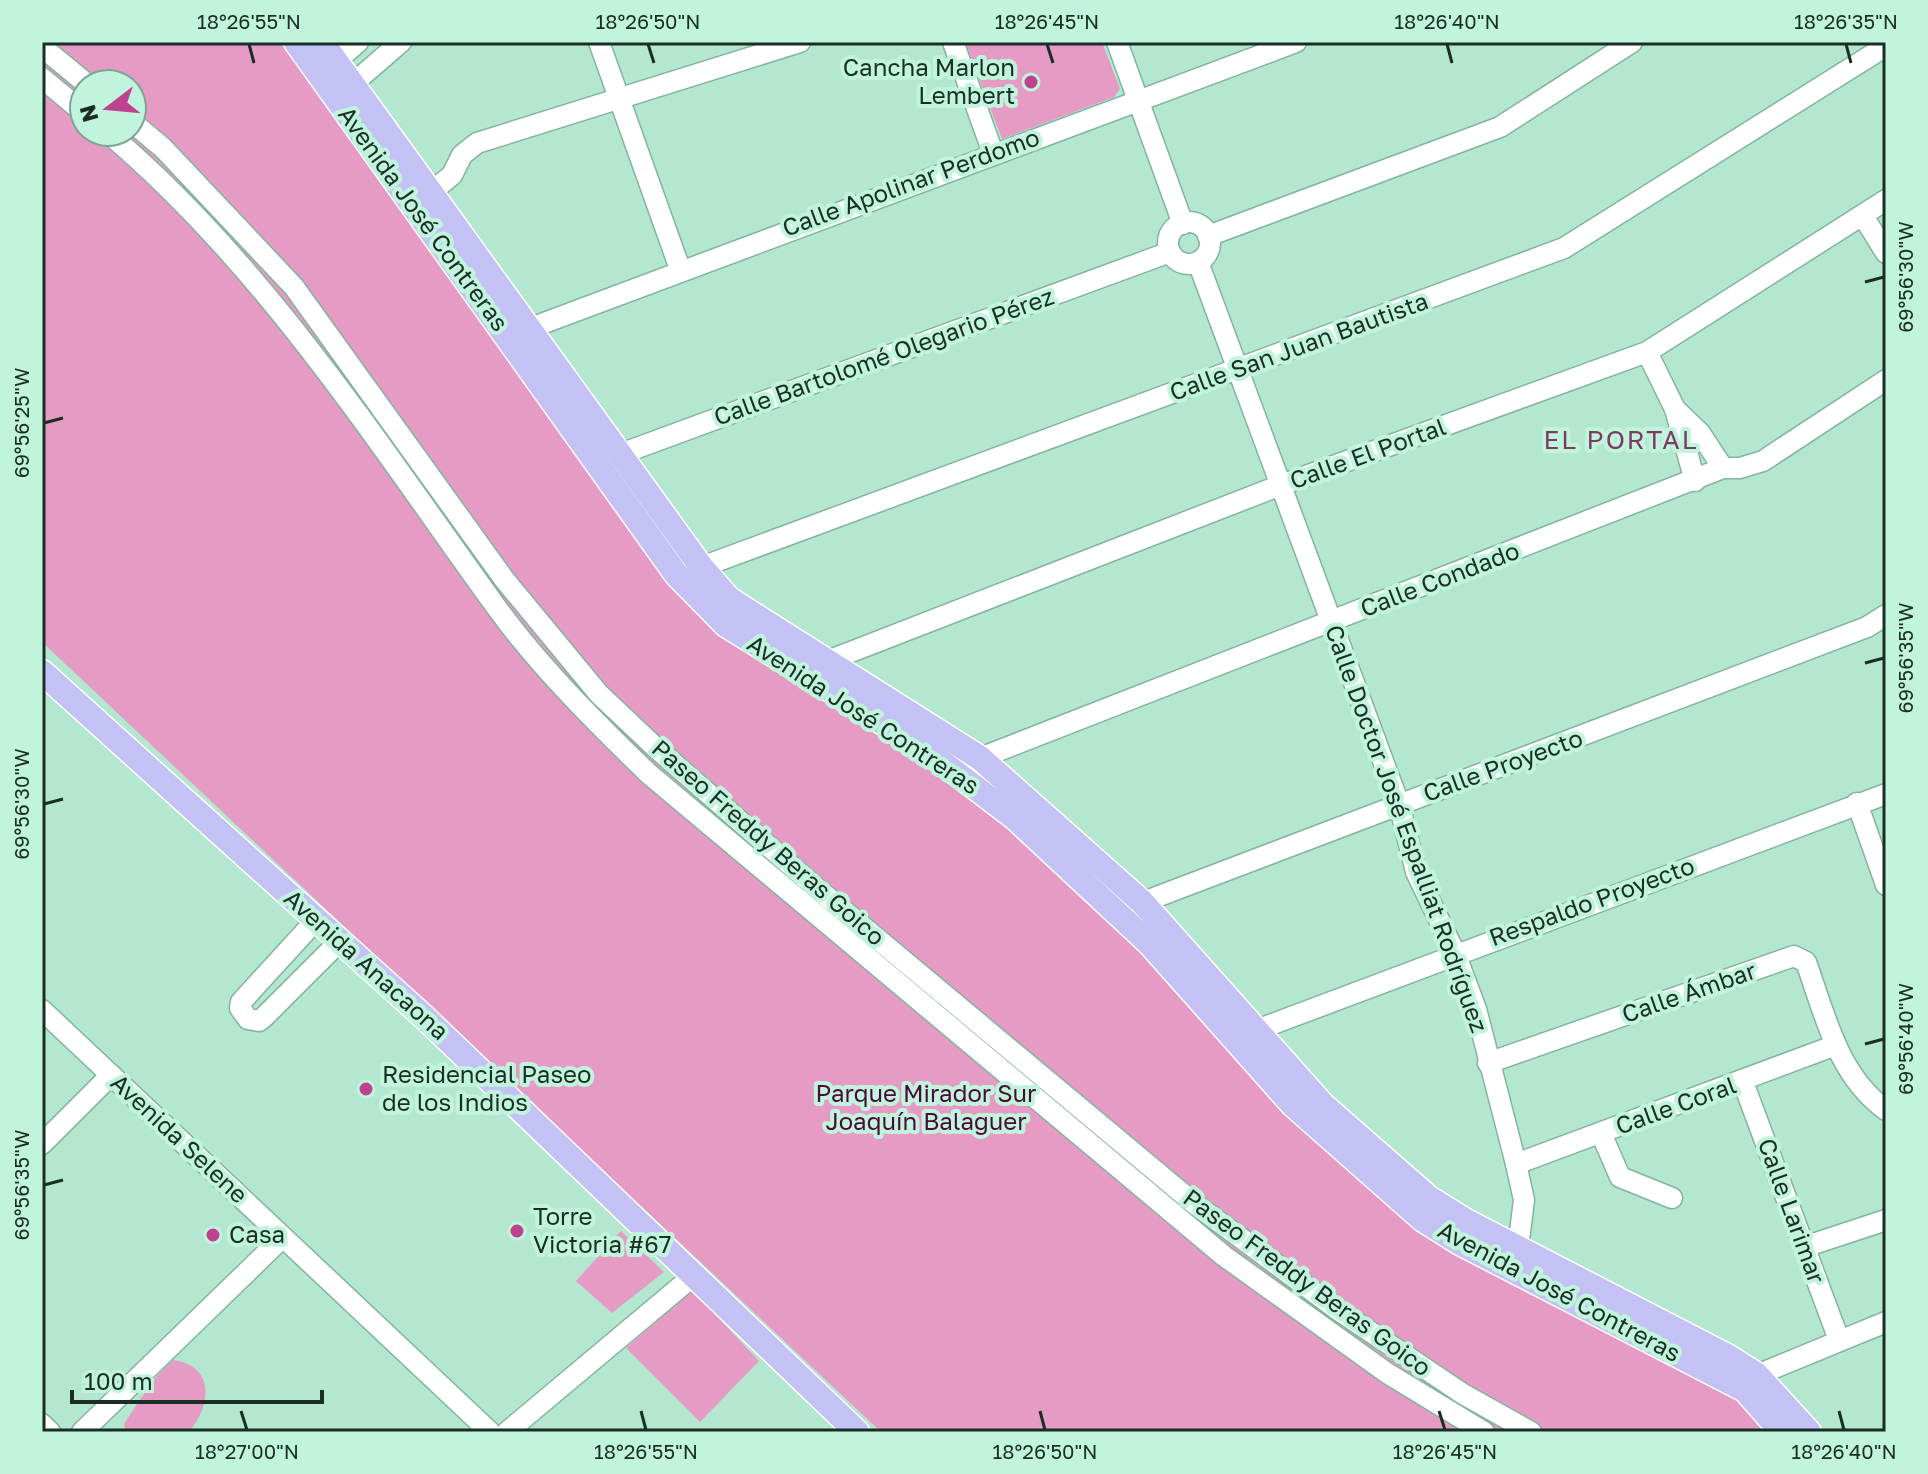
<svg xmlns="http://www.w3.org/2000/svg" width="1928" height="1474" font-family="'Golos Text',sans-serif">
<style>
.green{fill:#e69bc5;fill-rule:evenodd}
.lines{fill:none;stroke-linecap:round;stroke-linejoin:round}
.minor-casing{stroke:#83b49f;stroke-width:23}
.major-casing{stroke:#fff;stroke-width:27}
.minor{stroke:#fff;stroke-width:20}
.major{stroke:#c4c1f5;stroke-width:24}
.ticks{fill:none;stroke:#1a2e26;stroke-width:3}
.poi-dot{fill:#bf4291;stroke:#c1f4dd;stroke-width:3}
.labels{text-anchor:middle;stroke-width:8;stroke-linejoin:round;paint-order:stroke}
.poi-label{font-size:24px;fill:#1a2e26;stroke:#c1f4dd;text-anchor:start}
.street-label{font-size:24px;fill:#1a2e26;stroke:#c1f4dd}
.park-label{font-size:24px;fill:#4d0936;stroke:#c1f4dd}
.neighbourhood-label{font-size:26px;letter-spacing:2px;fill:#7c3c62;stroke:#c1f4dd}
.neatline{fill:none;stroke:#1a2e26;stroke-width:3}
.ticks-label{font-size:20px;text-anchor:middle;fill:#1a2e26}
</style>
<rect width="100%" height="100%" fill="#b4e7d0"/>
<g class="green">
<path d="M 42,42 L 285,42 L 679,591 L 944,772 L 1101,907 L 1241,1061 L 1744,1403 L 1771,1432 L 881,1432 L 42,642 ZM 84,84 L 132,84 L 132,132 L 84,132 Z"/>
<path d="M 965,42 L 1102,42 L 1120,89 L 1114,97 L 1002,139 Z"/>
<path d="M 621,1231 L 664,1272 L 612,1313 L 576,1281 Z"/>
<path d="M 692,1290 L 759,1361 L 700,1422 L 626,1348 Z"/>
<path d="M 173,1360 C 216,1366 211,1406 189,1432 L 126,1432 L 124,1424 C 139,1401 153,1378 173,1360 Z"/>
</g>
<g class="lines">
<g class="minor-casing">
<g id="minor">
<path d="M 599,42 L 680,269"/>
<path d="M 953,42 L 993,153"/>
<path d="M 1117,42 L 1183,224"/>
<path d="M 42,47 L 87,84"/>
<path d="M 325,71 L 358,42"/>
<path d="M 42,78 L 84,113"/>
<path d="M 342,93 L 401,42"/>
<path d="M 132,122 L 163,148 L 294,287 L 504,579 L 599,694 L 655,747 L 813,885 L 1195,1204 L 1338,1310 L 1463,1394 L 1531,1432"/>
<path d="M 107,132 C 264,265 374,438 494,604 C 537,664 595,722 649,774 L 1224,1256 L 1387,1373 L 1484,1432"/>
<path d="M 430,193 L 452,175 L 462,155 L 477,143 L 800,42"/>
<path d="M 1863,216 L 1886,253"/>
<circle cx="1189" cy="243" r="21"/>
<path d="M 1208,236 L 1500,127 L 1632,42"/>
<path d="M 1198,262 L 1399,804 L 1416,872 L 1455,953 L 1476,1009 L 1516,1164 L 1524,1200 L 1518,1248 L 1511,1259"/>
<path d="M 528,329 L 1296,42"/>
<path d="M 1647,352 L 1675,409 L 1700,433 L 1723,468"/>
<path d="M 1675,409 L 1695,481"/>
<path d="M 607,459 L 1170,252"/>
<path d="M 688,572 L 1564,248 L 1886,46"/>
<path d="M 825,662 L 1281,485 L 1647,352 L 1886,200"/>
<path d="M 960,773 L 980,758 L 1723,468 L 1740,468 L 1763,461 L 1886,380"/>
<path d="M 1857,803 L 1886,885"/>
<path d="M 1117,912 L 1867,627 L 1886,615"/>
<path d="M 316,920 L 241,1002 L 240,1008 L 248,1019 L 259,1021 L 264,1017 L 340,941"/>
<path d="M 42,1010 L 490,1432"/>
<path d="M 1254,1031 L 1886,794"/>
<path d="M 1488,1063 L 1794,956 L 1806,962 C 1825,1015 1838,1076 1886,1110"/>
<path d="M 1743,1082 L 1839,1340"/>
<path d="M 1601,1133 L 1620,1177 L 1672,1198"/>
<path d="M 42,1144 L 111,1075"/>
<path d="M 1516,1164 L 1836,1045"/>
<path d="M 1804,1247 L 1886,1220"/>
<path d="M 1757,1375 L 1886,1322"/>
<path d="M 42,1424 L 50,1432"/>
<path d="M 82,1432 L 283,1237"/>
<path d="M 507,1432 L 692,1277"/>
</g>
</g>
<g class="major-casing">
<g id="major">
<path d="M 296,42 L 676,574 L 726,625 L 922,747 L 1015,818 L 1150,944 L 1293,1105 L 1422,1219 L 1460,1243 L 1745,1390 L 1782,1432"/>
<path d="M 322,42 L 702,568 L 729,599 L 980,758 L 1142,902 L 1323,1105 L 1429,1198 L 1466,1221 L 1727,1356 L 1757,1375 L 1809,1432"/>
<path d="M 42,672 L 423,1016 L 857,1432"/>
</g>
</g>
<use href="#minor" class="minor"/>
<use href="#major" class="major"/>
</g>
<path class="ticks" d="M 249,44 L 254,63M 648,44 L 654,63M 1047,44 L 1053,63M 1447,44 L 1452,63M 1846,44 L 1851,63M 1865,282 L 1884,277M 44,423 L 63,418M 1865,663 L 1884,658M 44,804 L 63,799M 1865,1044 L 1884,1039M 44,1185 L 63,1180M 241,1411 L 247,1430M 641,1411 L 646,1430M 1040,1411 L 1045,1430M 1439,1411 L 1445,1430M 1839,1411 L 1844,1430"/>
<g class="poi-dot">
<circle cx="1031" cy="82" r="8"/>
<circle cx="366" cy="1089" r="8"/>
<circle cx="517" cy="1231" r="8"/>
<circle cx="213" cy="1235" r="8"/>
</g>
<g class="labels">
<g class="poi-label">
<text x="1015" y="76" text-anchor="end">Cancha Marlon<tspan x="1015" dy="28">Lembert</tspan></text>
<text x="382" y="1083">Residencial Paseo<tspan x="382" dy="28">de los Indios</tspan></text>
<text x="533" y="1225">Torre<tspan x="533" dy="28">Victoria #67</tspan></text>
<text x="229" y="1243">Casa</text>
</g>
<g class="street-label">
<text transform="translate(911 183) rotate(-20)" y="8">Calle Apolinar Perdomo</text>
<text transform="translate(423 219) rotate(54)" y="8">Avenida José Contreras</text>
<text transform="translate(1299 347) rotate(-20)" y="8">Calle San Juan Bautista</text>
<text transform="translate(884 357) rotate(-20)" y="8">Calle Bartolomé Olegario Pérez</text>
<text transform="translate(1368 454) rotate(-20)" y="8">Calle El Portal</text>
<text transform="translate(1440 580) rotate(-21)" y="8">Calle Condado</text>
<text transform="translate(863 715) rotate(33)" y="8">Avenida José Contreras</text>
<text transform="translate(1503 766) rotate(-20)" y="8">Calle Proyecto</text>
<text transform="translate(1406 829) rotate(70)" y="8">Calle Doctor José Espalliat Rodríguez</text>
<text transform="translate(768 843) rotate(41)" y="8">Paseo Freddy Beras Goico</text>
<text transform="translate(1592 902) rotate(-20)" y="8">Respaldo Proyecto</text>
<text transform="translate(366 965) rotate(42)" y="8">Avenida Anacaona</text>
<text transform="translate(1689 993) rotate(-19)" y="8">Calle Ámbar</text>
<text transform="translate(1676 1106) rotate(-20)" y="8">Calle Coral</text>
<text transform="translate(179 1139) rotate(43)" y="8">Avenida Selene</text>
<text transform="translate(1791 1211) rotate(70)" y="8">Calle Larimar</text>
<text transform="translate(1307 1283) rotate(36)" y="8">Paseo Freddy Beras Goico</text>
<text transform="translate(1559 1292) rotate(28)" y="8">Avenida José Contreras</text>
</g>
<g class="park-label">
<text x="926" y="1102">Parque Mirador Sur<tspan x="926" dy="28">Joaquín Balaguer</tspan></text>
</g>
<g class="neighbourhood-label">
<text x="1621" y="449">EL PORTAL</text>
</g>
</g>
<rect width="1928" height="1474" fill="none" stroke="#c1f4dd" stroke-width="88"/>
<g transform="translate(108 108) rotate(254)"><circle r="38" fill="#c1f4dd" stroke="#7ea594" stroke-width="2"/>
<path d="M0-6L14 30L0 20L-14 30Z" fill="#bf4291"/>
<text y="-12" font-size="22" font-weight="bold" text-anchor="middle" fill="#1a2e26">N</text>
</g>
<path d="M72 1390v12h250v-12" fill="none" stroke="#1a2e26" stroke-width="4"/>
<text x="84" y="1390" font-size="24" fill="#1a2e26" stroke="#c1f4dd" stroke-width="6" paint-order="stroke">100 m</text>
<rect x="44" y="44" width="1840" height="1386" class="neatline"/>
<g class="ticks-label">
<text x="249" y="29">18°26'55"N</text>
<text x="648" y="29">18°26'50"N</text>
<text x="1047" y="29">18°26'45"N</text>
<text x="1447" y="29">18°26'40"N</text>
<text x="1846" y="29">18°26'35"N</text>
<text transform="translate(1906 277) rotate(-90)" y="7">69°56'30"W</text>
<text transform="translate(22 423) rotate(-90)" y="7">69°56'25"W</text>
<text transform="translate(1906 658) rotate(-90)" y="7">69°56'35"W</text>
<text transform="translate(22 804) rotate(-90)" y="7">69°56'30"W</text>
<text transform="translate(1906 1039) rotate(-90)" y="7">69°56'40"W</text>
<text transform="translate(22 1185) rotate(-90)" y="7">69°56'35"W</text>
<text x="247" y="1459">18°27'00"N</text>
<text x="646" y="1459">18°26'55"N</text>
<text x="1045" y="1459">18°26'50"N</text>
<text x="1445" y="1459">18°26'45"N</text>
<text x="1844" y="1459">18°26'40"N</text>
</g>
</svg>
